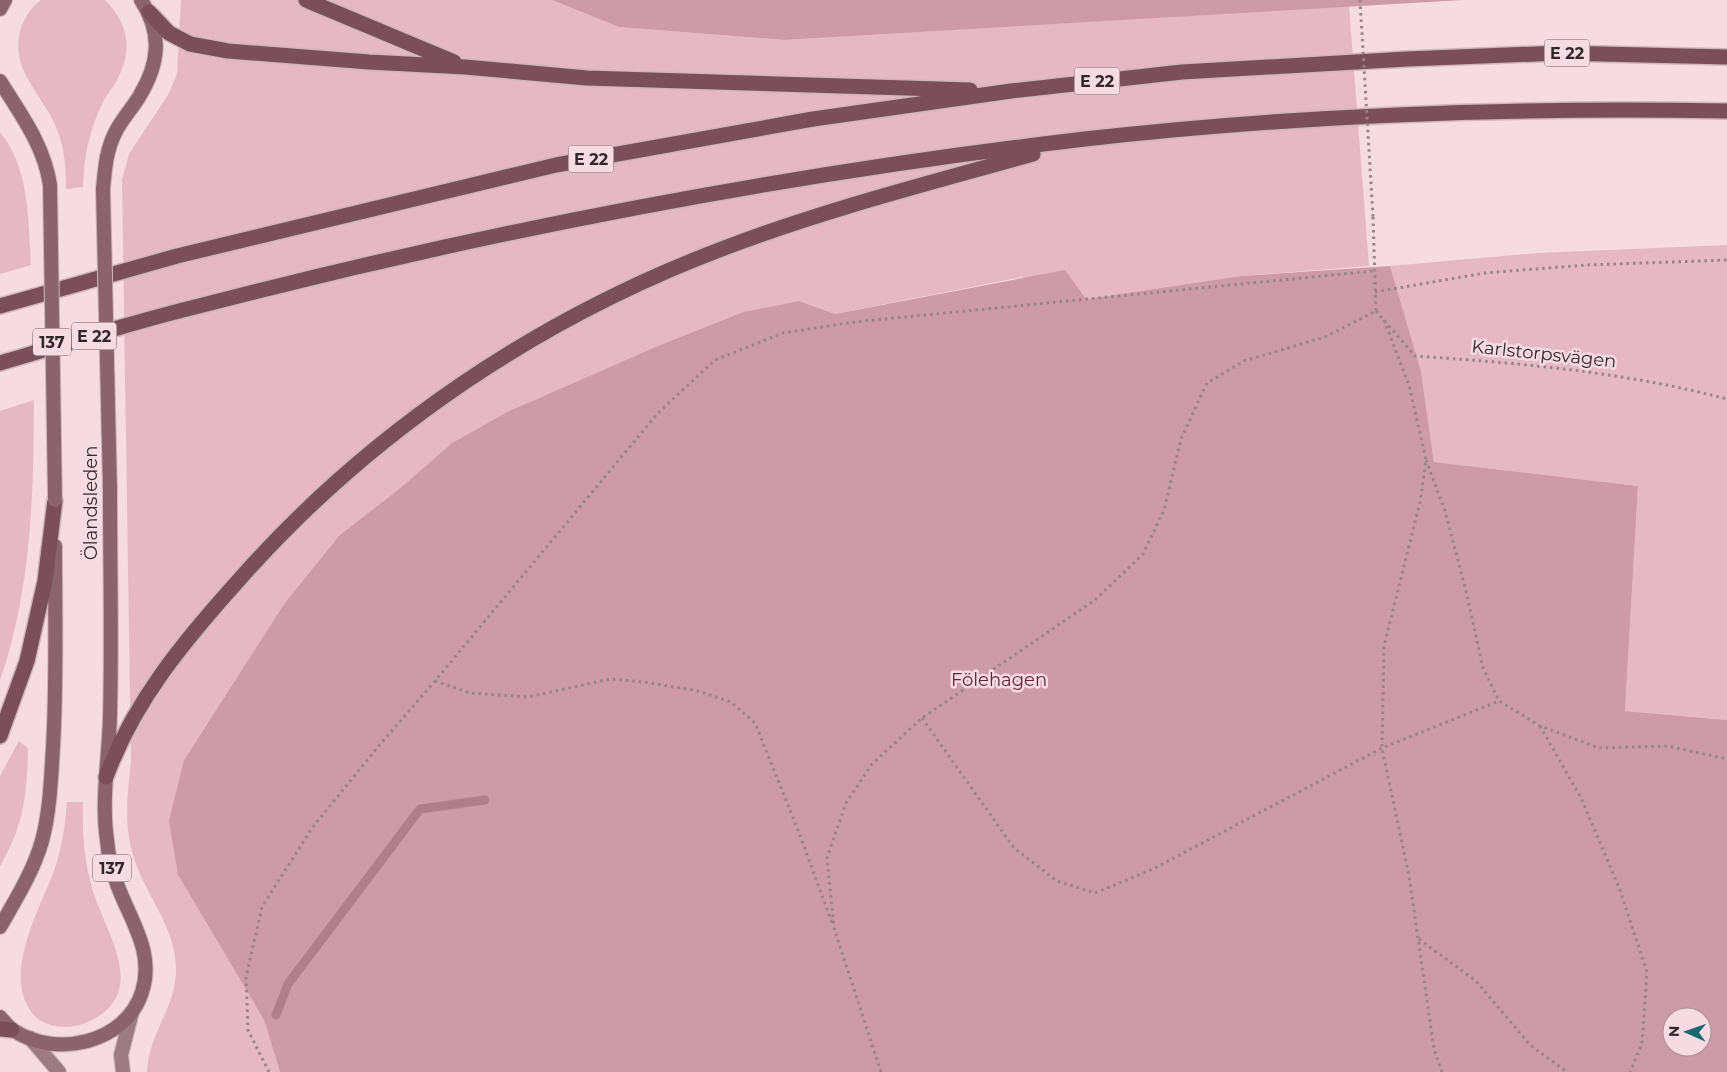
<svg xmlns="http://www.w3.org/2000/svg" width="1727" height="1072" font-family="Montserrat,sans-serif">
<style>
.green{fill:#e5b8c4}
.forest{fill:#cd9aa8;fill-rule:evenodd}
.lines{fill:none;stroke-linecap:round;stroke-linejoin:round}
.stream{stroke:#af7e8c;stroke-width:9}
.secondary-casing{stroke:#cfb7bd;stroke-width:16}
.primary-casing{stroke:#cfb7bd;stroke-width:16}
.motorway-casing{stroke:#cfb7bd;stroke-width:18}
.path{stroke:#978489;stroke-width:3;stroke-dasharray:2.5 4;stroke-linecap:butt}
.secondary{stroke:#9d7b84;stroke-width:14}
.primary{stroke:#8b636e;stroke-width:14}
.motorway{stroke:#7b4e5b;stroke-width:15}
.primary-bridge-casing{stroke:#cfb7bd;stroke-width:16;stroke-linecap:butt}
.path-bridge{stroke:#978489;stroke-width:3;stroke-dasharray:2.5 4;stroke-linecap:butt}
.primary-bridge{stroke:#8b636e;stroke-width:14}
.labels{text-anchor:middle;stroke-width:5;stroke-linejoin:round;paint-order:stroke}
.shield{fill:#f6dbe2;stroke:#6d5e61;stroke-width:1}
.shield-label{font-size:16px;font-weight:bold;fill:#32282a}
.street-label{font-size:18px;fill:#32282a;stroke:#f6dbe2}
.park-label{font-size:18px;fill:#62243a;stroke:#f6dbe2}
</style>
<rect width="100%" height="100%" fill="#f6dbe2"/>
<g class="green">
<path d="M 41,0 L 105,0 C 129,25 133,49 117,80 C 113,88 107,94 103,102 C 89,130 84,157 83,187 L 66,189 C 66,170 65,151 58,132 C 45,95 8,71 21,28 C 25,17 32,6 41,0 Z"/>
<path d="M 181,0 L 552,0 L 619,27 L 784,40 L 1349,6 L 1369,266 L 1241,276 L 1085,299 L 1022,277 L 835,314 L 799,301 L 743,312 L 660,345 L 507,412 L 452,443 L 398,490 L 284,604 L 184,760 L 178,875 L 264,1020 L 280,1072 L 147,1072 C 148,1034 178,1005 176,966 C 174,927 149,899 136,864 C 123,830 127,797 131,762 L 122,180 L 129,154 L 168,95 L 177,74 Z"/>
<path d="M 0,132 C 30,170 28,218 31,265 L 0,274 Z"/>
<path d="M 1727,245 L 1727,720 L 1625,711 L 1638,486 L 1434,462 L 1421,371 L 1390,266 L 1537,253 Z"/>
<path d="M 34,400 C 34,494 31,591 0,680 L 0,411 Z"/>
<path d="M 19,741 L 28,748 C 27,794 24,825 0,866 L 0,776 Z"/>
<path d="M 67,802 L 83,802 C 82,832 84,859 92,888 C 104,931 151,991 90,1021 C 74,1029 55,1029 39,1020 C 0,987 33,921 51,879 C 61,855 65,828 67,802 Z"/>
</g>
<g class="forest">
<path d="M 552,0 L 1463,0 L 784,40 L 619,27 Z"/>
<path d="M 1390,266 L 1421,371 L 1434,462 L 1638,486 L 1625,711 L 1727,720 L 1727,1072 L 280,1072 L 264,1020 L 178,875 L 169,821 L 184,760 L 284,604 L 340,535 L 398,490 L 452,443 L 507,412 L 660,345 L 743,312 L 799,301 L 835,314 L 1065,270 L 1086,299 L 1241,276 ZM 1672,1017 L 1702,1017 L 1702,1047 L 1672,1047 Z"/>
</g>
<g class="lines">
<path class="stream" d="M 276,1015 L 288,984 L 420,809 L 485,800"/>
<g class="secondary-casing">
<g id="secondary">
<path d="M 30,1038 L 59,1072"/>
<path d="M 123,1072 L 121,1055 L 132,1012"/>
</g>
</g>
<g class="primary-casing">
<g id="primary">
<path d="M 0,9 L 5,0"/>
<path d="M 0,81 C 21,115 44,145 50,185"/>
<path d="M 103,189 C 105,169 106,151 115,133 C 121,120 131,110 139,97 C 159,64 163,34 141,0"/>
<path d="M 0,927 C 16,899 33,872 42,841 C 50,811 51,779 53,747 C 57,680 55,613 55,546"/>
<path d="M 0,1017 C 4,1021 8,1027 13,1030 C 56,1059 126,1043 142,992 C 155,952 130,920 117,884 C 112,870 108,855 107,840 C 101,799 109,758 110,716 C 112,641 110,565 110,490"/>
</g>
</g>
<g class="motorway-casing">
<g id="motorway">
<path d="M 306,0 L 454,62"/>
<path d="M 149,12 L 169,33 L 190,44 L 228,51 L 369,62 L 465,67 L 587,78 L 970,90"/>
<path d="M 0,306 L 177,256 L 556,165 L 813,119 L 1011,91 L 1182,72 L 1407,59 L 1560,53 L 1727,57"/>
<path d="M 0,363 C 65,344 129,323 195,307 C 487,231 785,174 1085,139 C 1298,115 1513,107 1727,111"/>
<path d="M 0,736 L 27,661 L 45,581 L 55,500"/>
<path d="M 106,777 C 134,701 184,641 238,581 C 370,431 540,317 727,247 C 827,209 930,183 1033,154"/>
<path d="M 0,1029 L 12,1030"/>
</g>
</g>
<g class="path">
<path d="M 1373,217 L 1376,311"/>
<path d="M 1375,292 L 1485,273 L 1586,265 L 1727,260"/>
<path d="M 1376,311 L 1415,356 C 1520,363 1625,372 1727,399"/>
<path d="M 1384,320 L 1409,385 L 1426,460 L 1420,502 L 1384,646 L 1382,748 L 1409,876 L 1434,1049 L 1442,1072"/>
<path d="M 1426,460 L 1445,511 L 1466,591 L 1483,668 L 1499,701 L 1540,726 L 1599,748 L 1667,746 L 1727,759"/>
<path d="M 435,681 L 470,693 L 528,697 L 610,679 L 644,682 L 698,691 L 731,702 L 755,723 L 798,830 L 832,923"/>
<path d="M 922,718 L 1014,848 L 1057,881 L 1095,893 L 1153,869 L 1382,748 L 1499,701"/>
<path d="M 1540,726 L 1581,798 L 1620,890 L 1647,972 L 1642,1044 L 1630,1072"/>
<path d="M 1419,939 L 1476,981 L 1530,1045 L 1567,1072"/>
<path d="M 269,1072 L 248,1030 L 246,977 L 262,907 L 312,828 L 377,748 L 435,681 L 658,413 L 715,360 L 783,333 L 854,322 L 1373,271"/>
<path d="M 881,1072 L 834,928 L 827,858 L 846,803 L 872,764 L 922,718 L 1095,600 L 1143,554 L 1164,510 L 1181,439 L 1207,383 L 1244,361 L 1325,337 L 1376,311"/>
</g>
<use href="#secondary" class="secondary"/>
<use href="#primary" class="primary"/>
<use href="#motorway" class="motorway"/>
<g class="primary-bridge-casing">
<g id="primary-bridge">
<path d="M 50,185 L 55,500"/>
<path d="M 103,189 L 110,490"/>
</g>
</g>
<path class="path-bridge" d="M 1360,0 L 1373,217"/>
<use href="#primary-bridge" class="primary-bridge"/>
</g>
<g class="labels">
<g class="shield">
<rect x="1544.5" y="39.5" width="45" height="27" rx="4"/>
<rect x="1074.5" y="67.5" width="45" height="27" rx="4"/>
<rect x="568.5" y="145.5" width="45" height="27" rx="4"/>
<rect x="71.5" y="322.5" width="45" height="27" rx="4"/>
<rect x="33" y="328.5" width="38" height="27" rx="4"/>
<rect x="93" y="854.5" width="38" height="27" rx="4"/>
</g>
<g class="shield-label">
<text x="1567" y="59">E 22</text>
<text x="1097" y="87">E 22</text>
<text x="591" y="165">E 22</text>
<text x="94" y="342">E 22</text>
<text x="52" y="348">137</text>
<text x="112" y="874">137</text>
</g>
<g class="street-label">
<text transform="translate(1544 354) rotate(6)" y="6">Karlstorpsvägen</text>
<text transform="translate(91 503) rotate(-90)" y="6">Ölandsleden</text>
</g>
<g class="park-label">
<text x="999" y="686">Fölehagen</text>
</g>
</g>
<g transform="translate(1687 1032) rotate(272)"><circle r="24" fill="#f6dbe2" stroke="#a89398"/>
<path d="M0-4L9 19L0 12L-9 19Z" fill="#1c6672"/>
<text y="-8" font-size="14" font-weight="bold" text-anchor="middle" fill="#32282a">N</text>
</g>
</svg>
